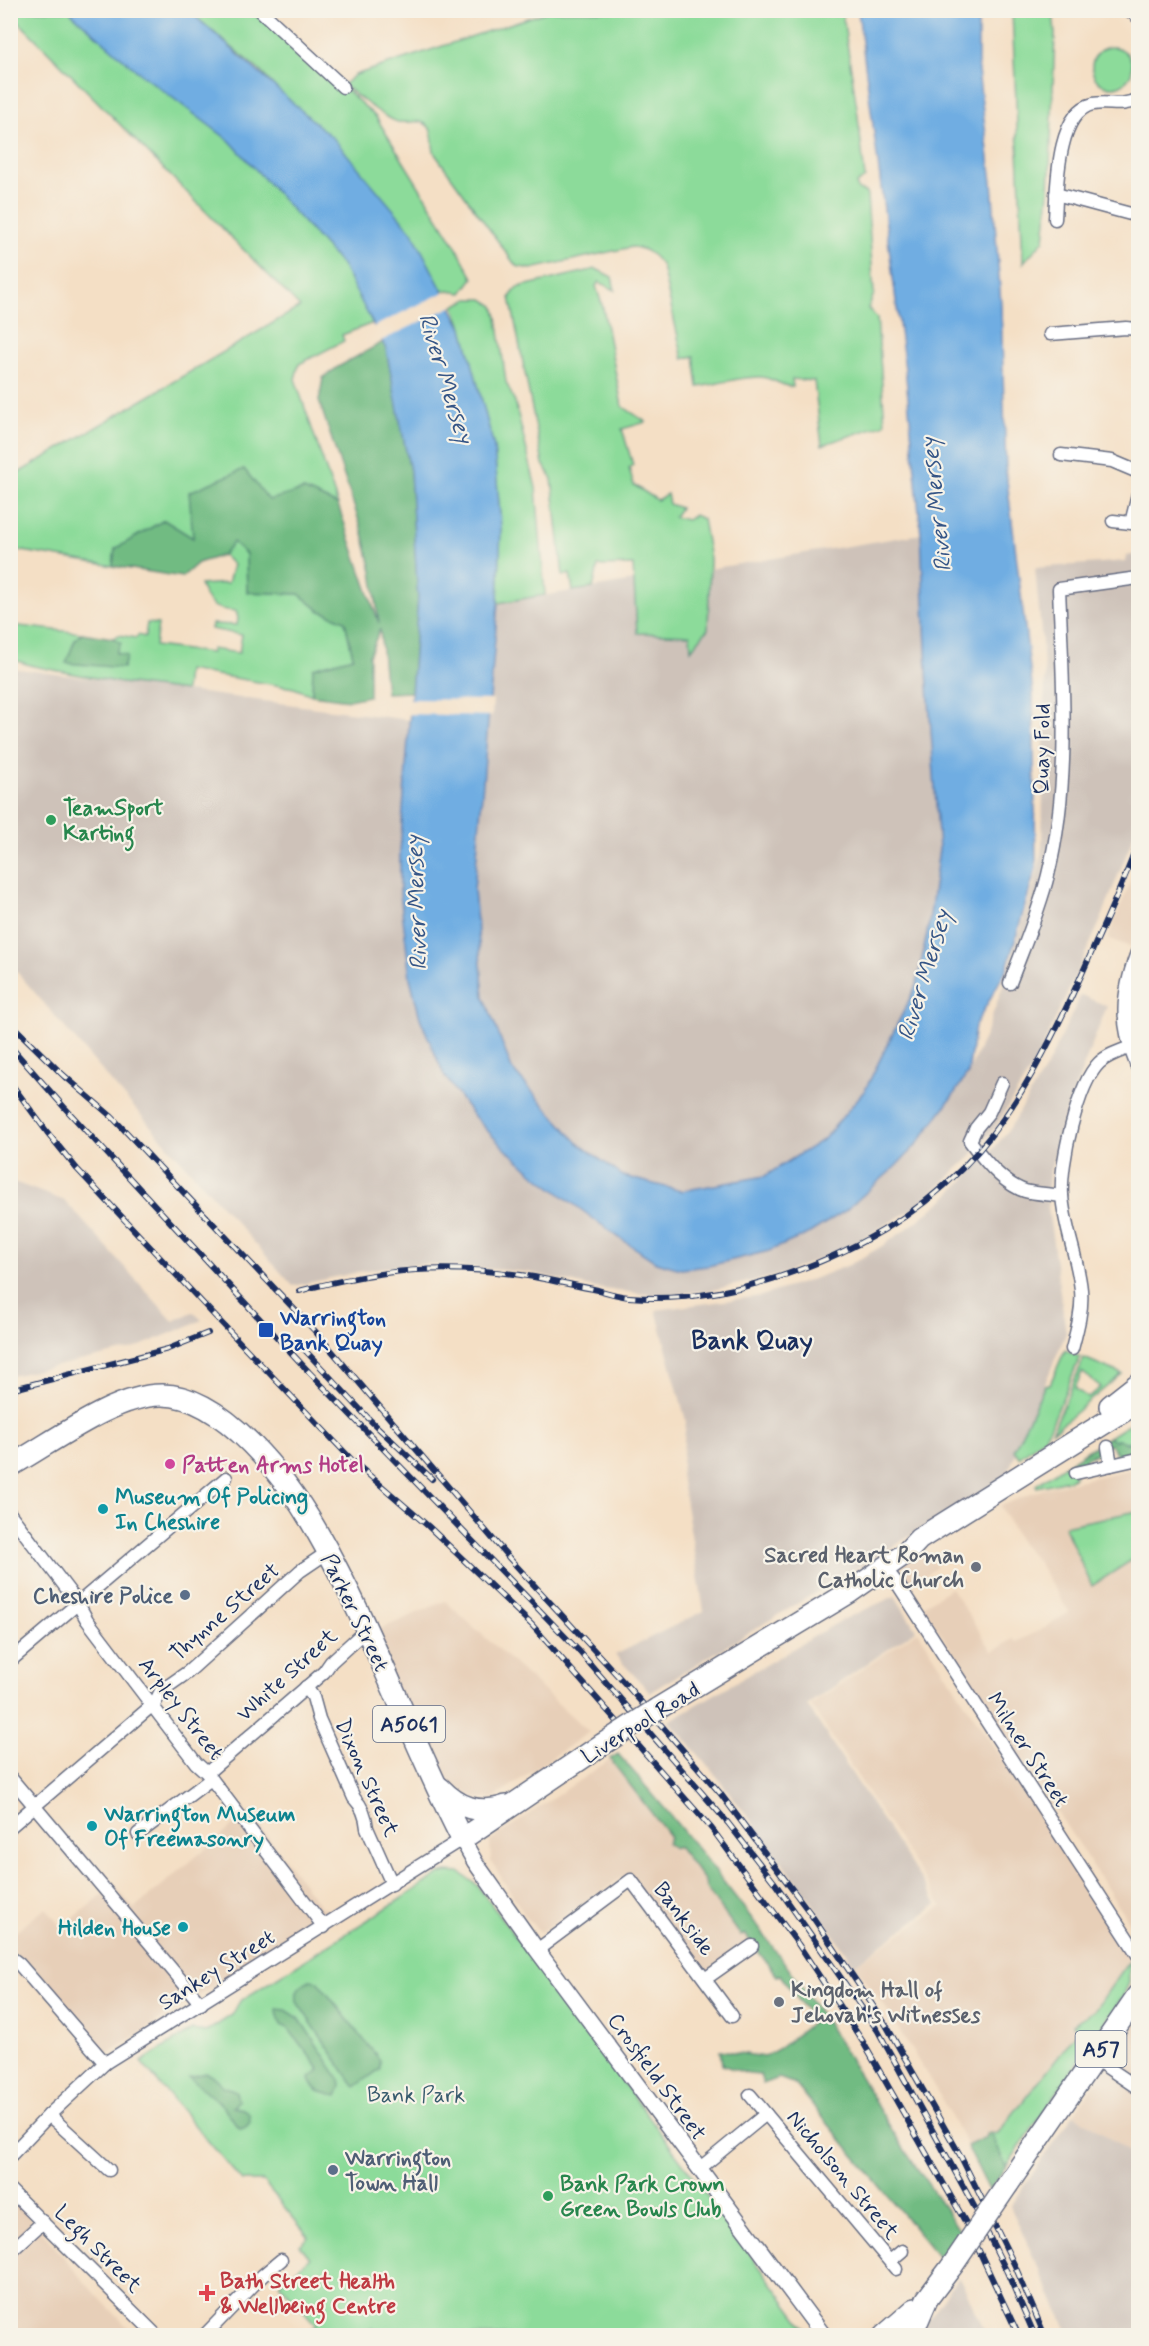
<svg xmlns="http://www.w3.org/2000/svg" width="1149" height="2346" font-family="Mynerve,sans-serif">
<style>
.built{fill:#e7cfb8}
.industrial{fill:#cec2b9}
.green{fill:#8cdb9a;stroke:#54857c;stroke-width:1.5;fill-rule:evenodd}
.forest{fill:#71bb82;stroke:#467570;stroke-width:1.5}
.water{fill:#70ade2;stroke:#466ea0;stroke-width:1.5}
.pier{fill:#f4dfc5}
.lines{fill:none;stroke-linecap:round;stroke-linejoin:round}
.minor-casing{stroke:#676d82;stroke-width:15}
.tertiary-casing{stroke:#676d82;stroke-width:18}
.trunk-casing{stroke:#676d82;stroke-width:24}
.minor{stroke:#fff;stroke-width:12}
.tertiary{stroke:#fff;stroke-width:15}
.trunk{stroke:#fff;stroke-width:21}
.rail-casing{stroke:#1b2f5e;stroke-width:6}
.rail{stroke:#f7f3e8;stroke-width:4;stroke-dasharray:11;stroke-linecap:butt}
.trunk-bridge-casing{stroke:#676d82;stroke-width:24;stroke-linecap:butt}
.trunk-bridge{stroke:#fff;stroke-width:21}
.leisure-dot{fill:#2e9e5b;stroke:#f7f3e8;stroke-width:2}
.transit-dot{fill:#1a4fb4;stroke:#f7f3e8;stroke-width:2}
.hotel-dot{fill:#d1479c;stroke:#f7f3e8;stroke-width:2}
.culture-dot{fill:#0f9aa8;stroke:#f7f3e8;stroke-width:2}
.worship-dot{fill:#6b7280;stroke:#f7f3e8;stroke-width:2}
.service-dot{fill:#5c6f8a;stroke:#f7f3e8;stroke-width:2}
.health-dot{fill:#e0444e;stroke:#f7f3e8;stroke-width:2}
.labels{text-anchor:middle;stroke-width:4.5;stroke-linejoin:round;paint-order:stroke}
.shield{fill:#f7f3e8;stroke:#5d6a87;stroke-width:1.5}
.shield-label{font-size:21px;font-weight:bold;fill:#1b2f5e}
.street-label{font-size:22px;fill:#1b2f5e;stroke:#f7f3e8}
.leisure-label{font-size:22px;font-weight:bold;fill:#27864d;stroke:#f7f3e8;text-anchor:start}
.transit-label{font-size:22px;font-weight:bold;fill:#164399;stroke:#f7f3e8;text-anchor:start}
.hotel-label{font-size:22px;font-weight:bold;fill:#b23c85;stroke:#f7f3e8;text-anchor:start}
.culture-label{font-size:22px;font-weight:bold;fill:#0d838f;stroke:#f7f3e8;text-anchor:start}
.worship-label{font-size:22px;font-weight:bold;fill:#5b616d;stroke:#f7f3e8;text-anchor:end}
.service-label{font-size:22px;font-weight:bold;fill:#4e5e75;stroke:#f7f3e8;text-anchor:end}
.park-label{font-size:22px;fill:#375a6d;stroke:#f7f3e8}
.health-label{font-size:22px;font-weight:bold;fill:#be3a42;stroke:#f7f3e8;text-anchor:start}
.water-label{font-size:24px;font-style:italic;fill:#355586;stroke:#f7f3e8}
.quarter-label{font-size:26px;font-weight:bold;fill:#1b2f5e;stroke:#f7f3e8}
</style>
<rect width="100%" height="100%" fill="#f7f3e8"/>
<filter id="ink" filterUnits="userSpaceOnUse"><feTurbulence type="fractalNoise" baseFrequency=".0167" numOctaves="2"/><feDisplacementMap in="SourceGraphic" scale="12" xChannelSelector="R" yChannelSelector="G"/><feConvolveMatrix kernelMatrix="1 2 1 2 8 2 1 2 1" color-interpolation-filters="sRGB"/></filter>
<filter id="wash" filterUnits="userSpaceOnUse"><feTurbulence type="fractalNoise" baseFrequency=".008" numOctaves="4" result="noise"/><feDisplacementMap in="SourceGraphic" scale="24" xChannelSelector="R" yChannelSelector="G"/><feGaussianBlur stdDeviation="1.35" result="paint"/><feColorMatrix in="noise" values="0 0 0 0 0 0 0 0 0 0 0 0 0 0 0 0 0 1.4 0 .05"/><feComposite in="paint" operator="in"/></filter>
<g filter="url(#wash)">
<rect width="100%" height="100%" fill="#f4dfc5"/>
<g class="built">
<path d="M 1138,862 L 1138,926 L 1130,947 L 1108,938 Z"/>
<path d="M 1138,1468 L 1138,1511 L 1064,1527 L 1092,1586 L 1138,1556 L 1138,1936 L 923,1606 L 951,1588 L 993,1652 L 1013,1639 L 1016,1642 L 1045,1628 L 1069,1612 L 1035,1558 L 1021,1543 L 1000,1506 L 1046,1488 Z"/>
<path d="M 923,1552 L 937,1567 L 910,1585 L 904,1576 L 905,1562 Z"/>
<path d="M 445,1601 L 589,1732 L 492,1799 L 477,1798 L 447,1785 L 369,1634 Z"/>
<path d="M 918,1631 L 1131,1957 L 1095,2010 L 1073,2024 L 1078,2031 L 998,2133 L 986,2134 L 987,2137 L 967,2146 L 940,2096 L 882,2002 L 854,1965 L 942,1906 L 811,1705 Z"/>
<path d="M 614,1757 L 754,1939 L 701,1977 L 627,1874 L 541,1932 L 528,1920 L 491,1861 L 490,1841 Z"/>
<path d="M 249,1812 L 321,1907 L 326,1908 L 327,1914 L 105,2055 L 11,1949 L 10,1936 L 46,1908 L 62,1928 L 114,1885 L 134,1909 Z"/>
<path d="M 1138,2018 L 1138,2158 L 1074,2114 Z"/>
<path d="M 10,2199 L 34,2222 L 87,2285 L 135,2335 L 11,2335 Z"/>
</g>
<g class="industrial">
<path d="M 921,534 L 927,671 L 939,849 L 929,923 L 917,984 L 865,1090 L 824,1139 L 765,1176 L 681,1191 L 623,1176 L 578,1143 L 512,1069 L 484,996 L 474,890 L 498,603 L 634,581 L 638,633 L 691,635 L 691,649 L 708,629 L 709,569 Z"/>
<path d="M 1138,554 L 1138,824 L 1100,922 L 1035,1063 L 994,1129 L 966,1161 L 929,1195 L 909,1211 L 846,1248 L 780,1275 L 712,1290 L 660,1296 L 595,1288 L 528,1272 L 427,1264 L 378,1268 L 293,1286 L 116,1087 L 11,965 L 10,668 L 409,720 L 400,852 L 400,893 L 404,938 L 410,978 L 420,1018 L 444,1075 L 457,1094 L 501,1145 L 535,1175 L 638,1252 L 769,1251 L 808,1234 L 936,1120 L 968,1073 L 986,1033 L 1010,966 L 1034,887 L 1042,848 L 1045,674 L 1035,568 L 1125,561 L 1126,556 Z"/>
<path d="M 1081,995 L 1107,1006 L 1063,1119 L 1049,1176 L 1047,1201 L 1066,1333 L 1005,1479 L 650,1692 L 615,1655 L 704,1611 L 681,1475 L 686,1421 L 656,1310 L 761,1296 L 805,1282 L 849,1265 L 882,1246 L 916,1222 L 948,1196 L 995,1147 L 1010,1128 L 1048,1064 Z"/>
<path d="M 11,1181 L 65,1201 L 173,1321 L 193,1312 L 202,1320 L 133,1349 L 11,1376 Z"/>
<path d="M 895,1596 L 916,1630 L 807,1705 L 937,1904 L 854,1965 L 811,1901 L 750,1819 L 711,1769 L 669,1721 L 842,1620 Z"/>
<path d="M 1074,2114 L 1138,2158 L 1138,2335 L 1069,2335 L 1010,2206 Z"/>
<path d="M 959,2276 L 987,2335 L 918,2335 Z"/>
</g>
<g class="green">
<path d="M 11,10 L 69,11 L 136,70 L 230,141 L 342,265 L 373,323 L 342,335 L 344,341 L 299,364 L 295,379 L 338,505 L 304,490 L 269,501 L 194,539 L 115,549 L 113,566 L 11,549 L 10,478 L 300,307 L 10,13 Z"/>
<path d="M 189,11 L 260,11 L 376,117 L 455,245 L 473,278 L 462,293 L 442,290 L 412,232 L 260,71 Z"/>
<path d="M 549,11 L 842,11 L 857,108 L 865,178 L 856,184 L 858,190 L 865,192 L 867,196 L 874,294 L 868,308 L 877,318 L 885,424 L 822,445 L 814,381 L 792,379 L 793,387 C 781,386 773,378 761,377 C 743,376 717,384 698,387 L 694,356 L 683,359 L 662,266 C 654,255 646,248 632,247 L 531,269 L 516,266 L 435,154 C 431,145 435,136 429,127 C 420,117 409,124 398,122 C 386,120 354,93 343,85 L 355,75 Z"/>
<path d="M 1012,11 L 1053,11 L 1055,34 L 1049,192 L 1044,240 L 1023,263 Z"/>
<circle cx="1112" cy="67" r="20"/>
<path d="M 596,269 L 612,277 L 615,290 L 599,282 L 596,286 L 603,308 L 622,406 L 646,422 L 622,429 L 633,465 L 629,468 L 634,485 L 657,500 L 667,494 L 669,504 L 680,508 L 674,517 L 687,520 L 694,515 L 703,519 L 710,559 L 708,629 L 691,650 L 690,635 L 637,633 L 633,565 L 598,566 L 593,588 L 573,591 L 570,574 L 563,576 L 552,479 L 543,464 L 510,297 L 517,288 L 523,286 Z"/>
<path d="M 468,299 L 483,299 L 494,306 L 497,317 L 506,382 L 515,402 L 536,488 L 545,595 L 498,603 L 501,527 L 494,447 L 464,332 L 454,306 Z"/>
<path d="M 233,542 L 246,554 L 247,592 L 299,594 L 319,610 L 345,621 L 353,657 L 313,668 L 312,695 L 294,688 L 187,670 L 185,691 L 122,683 L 33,666 L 11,659 L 11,625 L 82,633 L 75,640 L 67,663 L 116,653 L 120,643 L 113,638 L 119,635 L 136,638 L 138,635 L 145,637 L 147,623 L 158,624 L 155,646 L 211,653 L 211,649 L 239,653 L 242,635 L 211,629 L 212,624 L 237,625 L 238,618 L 236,611 C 213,609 209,607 200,585 L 228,583 L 233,565 L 223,555 Z"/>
<path d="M 1065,1350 L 1080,1357 L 1050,1428 L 1044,1438 L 1019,1457 L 1014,1450 L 1045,1385 L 1050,1384 Z"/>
<path d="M 1084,1358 L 1122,1374 L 1052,1432 ZM 1082,1372 L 1101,1387 L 1088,1398 L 1075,1388 Z"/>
<path d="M 1138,1418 L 1138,1434 L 1135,1442 L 1114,1441 L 1109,1437 Z"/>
<path d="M 1065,1465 L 1073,1468 L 1075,1475 L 1072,1479 L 1037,1487 L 1036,1485 Z"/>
<path d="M 1138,1511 L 1138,1556 L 1092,1586 L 1064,1526 Z"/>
<path d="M 447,1872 L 460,1873 L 477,1885 L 810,2335 L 380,2336 L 373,2328 L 369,2330 L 372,2335 L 305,2335 L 316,2325 L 280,2284 L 310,2258 L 300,2245 L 309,2237 L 263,2181 L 242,2181 L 141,2062 L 192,2030 L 206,2032 L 232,2015 L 240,2001 L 440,1874 Z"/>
<path d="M 1129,1961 L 1129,1983 L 1122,1998 L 1006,2167 L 991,2134 L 998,2133 L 1078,2031 L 1073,2024 L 1095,2010 Z"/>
</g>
<g class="forest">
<path d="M 383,342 L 386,349 L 410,471 L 418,598 L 411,692 L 386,693 L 380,629 L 369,656 L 369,696 L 349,700 L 312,695 L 313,668 L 353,657 L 345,621 L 319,610 L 299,594 L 247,592 L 246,554 L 233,542 L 223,555 L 198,563 L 182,577 L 113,566 L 115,549 L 164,520 L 193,538 L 189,492 L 244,469 L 269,500 L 304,490 L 338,505 L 379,623 L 372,571 L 363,533 L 319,401 L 323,378 L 338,367 Z"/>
<path d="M 82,633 L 113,638 L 121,643 L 116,653 L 127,656 L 123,668 L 66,663 L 75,640 Z"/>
<path d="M 1138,1434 L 1138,1452 L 1117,1456 L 1111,1445 L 1101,1448 L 1101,1451 L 1085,1459 L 1086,1465 L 1073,1468 L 1065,1465 L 1109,1437 L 1114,1441 L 1119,1439 L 1125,1443 L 1135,1442 L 1134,1436 Z"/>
<path d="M 618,1754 C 690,1836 758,1923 820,2013 C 848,2054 872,2099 899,2141 C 918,2172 941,2200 960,2232 L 941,2260 L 795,2084 L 779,2078 L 763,2084 L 760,2075 L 748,2074 L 722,2065 L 720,2050 L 764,2057 L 780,2048 L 814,2021 L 780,1975 L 777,1976 L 745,1934 L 741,1936 L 706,1888 L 705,1881 L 679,1847 L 674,1848 L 667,1843 L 670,1837 L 610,1759 Z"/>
<path d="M 310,1980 L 317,1981 L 380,2060 L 380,2069 L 355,2087 L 297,2002 C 295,1989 299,1986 310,1980 Z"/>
<path d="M 276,2009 L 286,2010 L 299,2018 L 340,2080 L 341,2086 L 337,2096 C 324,2093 313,2092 309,2079 L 320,2070 L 288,2028 L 281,2025 Z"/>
<path d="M 206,2073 L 215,2078 L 223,2086 L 236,2091 L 238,2101 L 233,2107 L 243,2109 L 249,2113 L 250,2122 L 246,2127 L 240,2129 L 223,2106 L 189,2077 Z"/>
<path d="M 991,2133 L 1006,2167 L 989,2190 L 967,2146 L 986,2137 L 986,2134 Z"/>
</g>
<path class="water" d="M 69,11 L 189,11 L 335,140 L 412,232 L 464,332 L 494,447 L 501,527 L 498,603 L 474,890 L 484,996 L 512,1069 L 578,1143 L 623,1176 L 681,1191 L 765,1176 L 824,1139 L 865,1090 L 917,984 L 929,923 L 939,849 L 927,671 L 921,534 L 906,377 L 858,11 L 978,11 L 978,71 L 992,182 L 1001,304 L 1006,472 L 1033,693 L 1036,868 L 1007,968 L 975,1026 L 968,1073 L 954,1094 L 918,1143 L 895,1167 L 845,1211 L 808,1234 L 769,1251 L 708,1266 L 681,1269 L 656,1262 L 615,1235 L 535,1175 L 501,1145 L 471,1113 L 444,1075 L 420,1018 L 410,978 L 400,893 L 400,852 L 418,598 L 410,471 L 386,349 L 342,265 L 230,141 L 136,70 Z"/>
<g class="pier">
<path d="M 446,291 L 453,306 L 379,342 L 371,328 Z"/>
<path d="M 407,699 L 493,700 L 492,716 L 406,714 Z"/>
</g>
</g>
<g filter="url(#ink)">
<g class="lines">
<g class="minor-casing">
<g id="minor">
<path d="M 260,10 L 343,87"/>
<path d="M 1129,10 L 1138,17"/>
<path d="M 1056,194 L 1138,216"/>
<path d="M 1055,219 C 1057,190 1056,112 1093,104 C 1110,101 1121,108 1138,99"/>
<path d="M 1050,334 L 1126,328 L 1138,329"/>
<path d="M 1061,455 L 1112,461 L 1138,472"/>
<path d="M 1113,521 L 1131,523 L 1138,495"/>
<path d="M 1010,983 C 1023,948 1039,912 1048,875 C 1071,782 1063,684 1059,589 L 1138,578"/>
<path d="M 1002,1083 L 989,1112 L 976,1128 L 970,1141 C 983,1159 1003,1184 1025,1191 C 1036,1194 1051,1194 1062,1196"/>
<path d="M 1072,1349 C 1077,1330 1083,1309 1081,1290 C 1078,1258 1064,1227 1062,1195 C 1060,1164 1077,1085 1099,1063 C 1107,1055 1120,1051 1131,1047"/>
<path d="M 1108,1447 L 1111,1465"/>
<path d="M 1076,1473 L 1138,1459"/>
<path d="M 10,1514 L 77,1602 L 87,1620 L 196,1763 L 207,1773 L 324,1927"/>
<path d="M 884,1567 L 899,1586 L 1138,1955"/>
<path d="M 10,1661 L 226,1478"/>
<path d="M 306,1687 L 313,1697 L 319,1719 L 354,1798 C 362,1806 366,1817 367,1828 L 392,1884"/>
<path d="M 207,1773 L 324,1672 L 331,1662 L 366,1630"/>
<path d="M 10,1777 L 201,2004"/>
<path d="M 10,1827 L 155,1703 L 161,1691 L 188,1672 L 300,1571 L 328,1552"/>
<path d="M 138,1834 L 211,1779"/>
<path d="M 537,1950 L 631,1880 L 732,2016"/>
<path d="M 10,1957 L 19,1964 L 105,2063"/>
<path d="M 705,1979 L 752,1946"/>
<path d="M 1095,2059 L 1138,2088"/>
<path d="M 750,2095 L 766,2114"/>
<path d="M 49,2115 L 109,2170"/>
<path d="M 10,2156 L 49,2115 L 105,2063 L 462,1839"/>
<path d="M 699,2169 L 766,2114 L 896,2269"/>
<path d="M 10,2190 L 157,2336"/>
<path d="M 10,2252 L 43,2222"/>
<path d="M 890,2261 L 902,2251"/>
<path d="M 204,2336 L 263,2275 L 281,2260"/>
</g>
</g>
<g class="tertiary-casing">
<g id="tertiary">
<path d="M 1138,954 C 1123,995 1121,1024 1138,1065"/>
<path d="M 462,1839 L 475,1862 L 537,1950 L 824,2336"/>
</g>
</g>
<g class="trunk-casing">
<g id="trunk">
<path d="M 1110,1406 L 1138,1384"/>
<path d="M 10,1466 C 52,1443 114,1395 161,1395 C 223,1394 288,1481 316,1530 C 373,1629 410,1738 462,1839 L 603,1744"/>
<path d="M 657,1709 L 850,1592 L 906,1553 L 919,1539 L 1138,1402"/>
<path d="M 440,1788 C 459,1808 479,1815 506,1806"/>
<path d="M 1008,2184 L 1138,1995"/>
<path d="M 884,2336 L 915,2309"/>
<path d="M 906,2336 L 918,2320 L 927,2299 L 952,2266"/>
</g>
</g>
<use href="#minor" class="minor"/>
<use href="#tertiary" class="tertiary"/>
<use href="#trunk" class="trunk"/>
<g class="rail-casing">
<g id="rail">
<path d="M 10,1023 L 66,1078"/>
<path d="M 10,1046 L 64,1107 L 309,1372 L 578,1650 L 728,1823 L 774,1882 L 878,2031 L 975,2208 L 1007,2272 L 1035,2336"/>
<path d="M 60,1072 L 112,1117 L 314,1330 L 510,1559 L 629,1688 L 720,1793 L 810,1913 L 886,2025 L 960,2155 L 1015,2266 L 1045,2336"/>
<path d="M 10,1082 L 47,1132 L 77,1169 L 212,1313 L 354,1462 L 428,1526 L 532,1625 L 712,1829 L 798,1944 L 863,2042 L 966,2223 L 1019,2336"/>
<path d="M 299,1291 C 384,1268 447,1263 534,1277 C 555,1281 577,1286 598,1290 C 608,1293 619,1296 629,1297 C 687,1302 750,1289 804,1268 C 962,1207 1018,1116 1085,967 C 1103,926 1123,885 1138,843"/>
<path d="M 302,1347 L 371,1421 L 432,1479"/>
<path d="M 10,1390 L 168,1349 L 208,1333"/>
</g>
</g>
<use href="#rail" class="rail"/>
<g class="trunk-bridge-casing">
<g id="trunk-bridge">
<path d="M 603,1744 L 657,1709"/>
<path d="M 952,2266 L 1008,2184"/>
</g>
</g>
<use href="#trunk-bridge" class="trunk-bridge"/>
</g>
</g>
<g class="leisure-dot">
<circle cx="51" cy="820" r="6"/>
<circle cx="548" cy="2196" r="6"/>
</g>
<rect class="transit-dot" x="258" y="1322" width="16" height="16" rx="3"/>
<circle class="hotel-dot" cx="170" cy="1464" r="6"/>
<g class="culture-dot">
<circle cx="103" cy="1509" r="6"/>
<circle cx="92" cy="1826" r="6"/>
<circle cx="183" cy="1927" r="6"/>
</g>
<g class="worship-dot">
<circle cx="976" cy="1567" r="6"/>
<circle cx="779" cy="2002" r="6"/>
</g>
<g class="service-dot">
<circle cx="185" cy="1595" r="6"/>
<circle cx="333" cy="2170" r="6"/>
</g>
<path class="health-dot" d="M204 2284h6v6h6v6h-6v6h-6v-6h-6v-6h6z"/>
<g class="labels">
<g class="shield">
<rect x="373" y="1706" width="72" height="36" rx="4.5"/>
<rect x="1075.5" y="2031" width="51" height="36" rx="4.5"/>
</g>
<g class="shield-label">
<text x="409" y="1731">A5061</text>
<text x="1101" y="2056">A57</text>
</g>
<g class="street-label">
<text transform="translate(1041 749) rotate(-89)" y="8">Quay Fold</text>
<text transform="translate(224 1611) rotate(-41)" y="8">Thynne Street</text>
<text transform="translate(356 1612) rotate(64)" y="8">Parker Street</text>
<text transform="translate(286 1674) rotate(-42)" y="8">White Street</text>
<text transform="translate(182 1708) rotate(52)" y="8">Arpley Street</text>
<text transform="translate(640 1722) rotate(-32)" y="8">Liverpool Road</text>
<text transform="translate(1029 1749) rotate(57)" y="8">Milner Street</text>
<text transform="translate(368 1777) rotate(66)" y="8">Dixon Street</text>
<text transform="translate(685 1918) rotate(53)" y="8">Bankside</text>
<text transform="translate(216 1969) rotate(-32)" y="8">Sankey Street</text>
<text transform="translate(658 2076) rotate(54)" y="8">Crosfield Street</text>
<text transform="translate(844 2174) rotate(50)" y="8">Nicholson Street</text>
<text transform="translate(99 2248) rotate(45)" y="8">Legh Street</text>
</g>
<g class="leisure-label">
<text x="63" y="815">TeamSport<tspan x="63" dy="25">Karting</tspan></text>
<text x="560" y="2191">Bank Park Crown<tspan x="560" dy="25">Green Bowls Club</tspan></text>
</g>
<g class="transit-label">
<text x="280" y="1325">Warrington<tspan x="280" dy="25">Bank Quay</tspan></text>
</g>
<g class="hotel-label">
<text x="182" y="1472">Patten Arms Hotel</text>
</g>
<g class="culture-label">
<text x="115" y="1504">Museum Of Policing<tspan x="115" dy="25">In Cheshire</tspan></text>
<text x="104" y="1821">Warrington Museum<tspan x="104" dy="25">Of Freemasonry</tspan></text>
<text x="171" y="1935" text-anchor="end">Hilden House</text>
</g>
<g class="worship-label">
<text x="964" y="1562">Sacred Heart Roman<tspan x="964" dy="25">Catholic Church</tspan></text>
<text x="791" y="1997" text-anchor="start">Kingdom Hall of<tspan x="791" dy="25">Jehovah's Witnesses</tspan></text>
</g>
<g class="service-label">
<text x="173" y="1603">Cheshire Police</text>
<text x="345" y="2165" text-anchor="start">Warrington<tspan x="345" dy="25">Town Hall</tspan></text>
</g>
<g class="park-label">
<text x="416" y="2102">Bank Park</text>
</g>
<g class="health-label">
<text x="220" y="2288">Bath Street Health<tspan x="220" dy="25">&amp; Wellbeing Centre</tspan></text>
</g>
<g class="water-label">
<text transform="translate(446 378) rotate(73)" y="8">River Mersey</text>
<text transform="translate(936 505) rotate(-96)" y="8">River Mersey</text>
<text transform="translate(416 903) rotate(-92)" y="8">River Mersey</text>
<text transform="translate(924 975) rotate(-73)" y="8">River Mersey</text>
</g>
<g class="quarter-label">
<text x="752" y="1349">Bank Quay</text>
</g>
</g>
<rect width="1149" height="2346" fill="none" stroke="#f7f3e8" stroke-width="36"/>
</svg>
